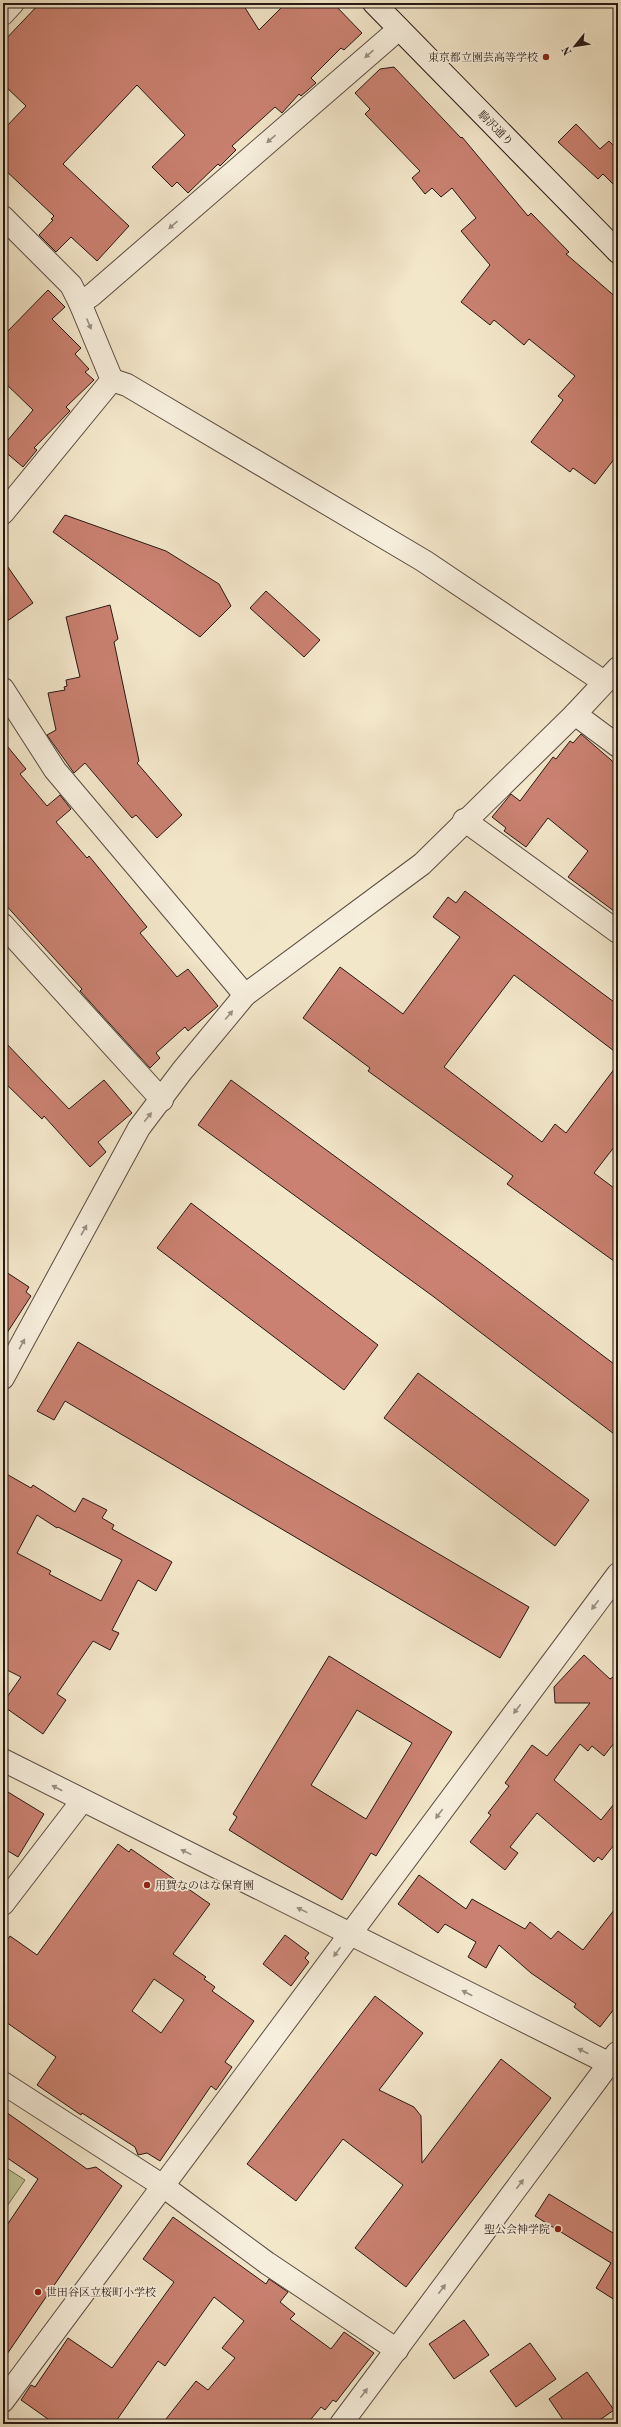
<svg xmlns="http://www.w3.org/2000/svg" width="621" height="2427" font-family="'Old Standard TT','Noto Serif JP',serif">
<style>
.green{fill:#bec495;stroke:#726e54}
.building{fill:#ca8171;stroke:#271914;fill-rule:evenodd}
.lines{fill:none;stroke-linecap:round;stroke-linejoin:round}
.minor-casing{stroke:#5a4c42;stroke-width:24}
.secondary-casing{stroke:#271914;stroke-width:24}
.minor{stroke:#f7efdd;stroke-width:22}
.secondary{stroke:#f7efdd;stroke-width:22}
.oneway{fill:#998f83}
.poi-dot{fill:#8f2418;stroke:#f7efdd;stroke-width:1.5}
.labels{text-anchor:middle;stroke-width:3.5;stroke-linejoin:round;paint-order:stroke}
.poi-label{font-size:11px;fill:#271914;stroke:#f7efdd;text-anchor:end}
.street-label{font-size:11px;fill:#271914;stroke:#f7efdd}
</style>
<rect width="100%" height="100%" fill="#f3e7ca"/>
<filter id="stains"><feTurbulence type="fractalNoise" baseFrequency=".005" numOctaves="4"/><feColorMatrix values="0 0 0 0 .2 0 0 0 0 .09 0 0 0 0 .02 0 0 0 .5 -.17"/></filter>
<radialGradient id="worn" r=".72"><stop offset=".6" stop-color="#630" stop-opacity="0"/><stop offset="1" stop-color="#630" stop-opacity=".3"/></radialGradient>
<path class="green" d="M 3,2166 L 25,2180 L 3,2212 Z"/>
<g class="building">
<path d="M 40,3 L 242,3 L 259,30 L 286,3 L 333,3 L 362,33 L 344,50 L 341,48 L 311,78 L 316,83 L 301,96 L 299,94 L 282,113 L 275,107 L 232,146 L 236,150 L 220,166 L 218,164 L 188,193 L 177,182 L 172,187 L 152,167 L 185,135 L 137,85 L 63,164 L 129,226 L 97,261 L 71,237 L 56,252 L 39,235 L 53,220 L 51,219 L 54,216 L 3,168 L 3,130 L 26,106 L 3,84 L 3,42 Z"/>
<path d="M 394,67 L 461,138 L 462,137 L 528,216 L 531,213 L 569,252 L 566,254 L 618,299 L 618,454 L 595,484 L 573,468 L 570,472 L 531,442 L 563,400 L 558,396 L 575,376 L 529,339 L 524,345 L 494,320 L 490,325 L 461,302 L 490,265 L 461,231 L 476,218 L 452,188 L 441,197 L 432,188 L 425,194 L 412,178 L 420,171 L 365,114 L 370,109 L 355,93 L 380,69 Z"/>
<path d="M 576,124 L 600,149 L 609,141 L 618,150 L 618,189 L 603,174 L 598,179 L 558,142 Z"/>
<path d="M 48,290 L 65,307 L 52,319 L 81,348 L 75,354 L 89,369 L 85,372 L 94,380 L 66,407 L 70,411 L 34,448 L 37,450 L 23,467 L 3,450 L 3,446 L 33,410 L 3,381 L 3,336 Z"/>
<path d="M 65,515 L 166,551 L 219,584 L 231,606 L 200,637 L 53,532 Z"/>
<path d="M 3,560 L 33,603 L 3,624 Z"/>
<path d="M 266,591 L 320,640 L 304,657 L 250,608 Z"/>
<path d="M 110,605 L 118,639 L 114,642 L 139,761 L 137,763 L 182,815 L 157,838 L 136,815 L 132,818 L 85,763 L 74,773 L 47,735 L 56,730 L 48,693 L 65,690 L 64,687 L 67,686 L 66,680 L 80,677 L 66,617 Z"/>
<path d="M 581,734 L 618,766 L 618,914 L 568,877 L 588,851 L 548,818 L 526,847 L 504,831 L 506,828 L 492,817 L 511,794 L 520,801 L 553,757 L 556,759 L 570,741 L 573,743 Z"/>
<path d="M 3,741 L 26,769 L 20,774 L 47,806 L 60,795 L 71,809 L 56,822 L 87,858 L 89,856 L 147,927 L 140,933 L 177,977 L 188,969 L 218,1006 L 188,1031 L 185,1027 L 156,1053 L 160,1058 L 150,1068 L 80,991 L 82,989 L 3,902 Z"/>
<path d="M 465,891 L 618,1005 L 618,1054 L 514,975 L 444,1067 L 542,1142 L 555,1124 L 566,1133 L 618,1064 L 618,1142 L 594,1173 L 618,1191 L 618,1264 L 507,1184 L 513,1176 L 368,1071 L 370,1068 L 303,1018 L 340,967 L 403,1014 L 460,937 L 433,917 L 448,897 L 456,903 Z"/>
<path d="M 3,1040 L 69,1109 L 104,1080 L 132,1113 L 98,1142 L 106,1152 L 90,1167 L 44,1116 L 42,1119 L 3,1081 Z"/>
<path d="M 231,1080 L 479,1262 L 618,1367 L 618,1437 L 434,1297 L 198,1125 Z"/>
<path d="M 191,1203 L 378,1345 L 344,1390 L 157,1248 Z"/>
<path d="M 3,1270 L 29,1287 L 26,1292 L 31,1296 L 3,1339 Z"/>
<path d="M 78,1342 L 529,1607 L 500,1658 L 65,1401 L 54,1420 L 37,1411 Z"/>
<path d="M 418,1373 L 589,1500 L 555,1546 L 384,1418 Z"/>
<path d="M 3,1472 L 31,1488 L 33,1485 L 75,1512 L 83,1498 L 107,1510 L 102,1518 L 114,1525 L 112,1529 L 172,1562 L 156,1591 L 138,1580 L 112,1630 L 119,1633 L 110,1650 L 93,1641 L 57,1694 L 66,1700 L 43,1734 L 3,1706 L 3,1703 L 21,1677 L 3,1668 ZM 37,1515 L 57,1528 L 58,1527 L 122,1560 L 101,1601 L 49,1574 L 51,1571 L 17,1553 Z"/>
<path d="M 584,1655 L 610,1679 L 618,1674 L 618,1738 L 604,1756 L 592,1746 L 588,1751 L 580,1744 L 554,1780 L 601,1820 L 618,1799 L 618,1840 L 602,1860 L 598,1857 L 594,1862 L 537,1813 L 510,1847 L 518,1853 L 505,1870 L 470,1842 L 491,1815 L 488,1813 L 509,1786 L 505,1783 L 532,1745 L 547,1756 L 590,1703 L 555,1703 L 554,1687 Z"/>
<path d="M 329,1656 L 452,1732 L 376,1856 L 371,1853 L 342,1900 L 229,1830 L 237,1817 L 233,1814 ZM 357,1710 L 412,1743 L 366,1819 L 311,1785 Z"/>
<path d="M 3,1789 L 44,1814 L 18,1857 L 3,1848 Z"/>
<path d="M 118,1844 L 129,1852 L 131,1849 L 210,1904 L 173,1954 L 206,1977 L 204,1979 L 215,1987 L 212,1991 L 254,2021 L 225,2062 L 232,2067 L 216,2090 L 211,2086 L 160,2161 L 147,2153 L 138,2155 L 135,2147 L 82,2113 L 81,2115 L 37,2085 L 56,2057 L 3,2020 L 3,1946 L 10,1936 L 37,1955 ZM 154,1979 L 184,2000 L 161,2033 L 132,2011 Z"/>
<path d="M 419,1875 L 466,1909 L 472,1899 L 525,1929 L 530,1922 L 551,1939 L 558,1931 L 583,1950 L 618,1905 L 618,2004 L 600,2027 L 574,2007 L 576,2004 L 531,1973 L 499,1945 L 486,1968 L 468,1957 L 476,1942 L 445,1924 L 438,1933 L 398,1904 Z"/>
<path d="M 285,1935 L 309,1953 L 305,1958 L 309,1962 L 291,1986 L 263,1964 Z"/>
<path d="M 375,1996 L 423,2033 L 379,2090 L 414,2107 L 421,2116 L 422,2163 L 501,2059 L 551,2098 L 406,2287 L 355,2248 L 403,2185 L 343,2139 L 296,2201 L 247,2164 Z"/>
<path d="M 3,2110 L 87,2169 L 96,2167 L 122,2186 L 3,2360 L 3,2231 L 38,2179 L 3,2155 Z"/>
<path d="M 549,2194 L 618,2236 L 618,2302 L 596,2288 L 611,2263 L 535,2216 Z"/>
<path d="M 173,2217 L 266,2284 L 269,2279 L 288,2292 L 280,2302 L 295,2314 L 290,2319 L 331,2349 L 344,2332 L 374,2353 L 336,2402 L 333,2400 L 325,2410 L 321,2407 L 307,2424 L 162,2424 L 196,2381 L 208,2390 L 235,2358 L 222,2348 L 244,2321 L 214,2297 L 165,2366 L 158,2361 L 114,2424 L 55,2424 L 21,2400 L 31,2385 L 35,2387 L 68,2338 L 112,2368 L 174,2282 L 143,2259 Z"/>
<path d="M 464,2320 L 489,2355 L 454,2379 L 429,2344 Z"/>
<path d="M 530,2343 L 556,2379 L 516,2407 L 490,2371 Z"/>
<path d="M 587,2372 L 614,2410 L 594,2424 L 566,2424 L 549,2399 Z"/>
</g>
<g class="lines">
<g class="minor-casing">
<g id="minor">
<path d="M 3,14 L 13,3"/>
<path d="M 3,217 L 71,285 L 80,303"/>
<path d="M 112,380 L 127,385 L 424,561 L 604,682"/>
<path d="M 3,513 L 112,380 L 80,303 L 92,295 L 399,29"/>
<path d="M 3,689 L 55,770 L 245,995"/>
<path d="M 575,714 L 618,746"/>
<path d="M 464,820 L 618,932"/>
<path d="M 3,925 L 162,1100"/>
<path d="M 3,1378 L 139,1128 L 182,1071 L 245,995 L 422,864 L 575,714 L 618,668"/>
<path d="M 3,1760 L 618,2068"/>
<path d="M 3,1904 L 82,1801"/>
<path d="M 3,2083 L 163,2186 L 267,2263 L 397,2350"/>
<path d="M 3,2401 L 618,1574"/>
<path d="M 341,2424 L 617,2053"/>
</g>
</g>
<g class="secondary-casing">
<path id="secondary" d="M 374,3 L 618,252"/>
</g>
<use href="#minor" class="minor"/>
<use href="#secondary" class="secondary"/>
</g>
<defs><path id="oneway-solid" d="M-6-.8H1V-3.2L6.5 0L1 3.2V.8H-6Z"/></defs>
<g class="oneway">
<use href="#oneway-solid" transform="translate(369 54) rotate(139)"/>
<use href="#oneway-solid" transform="translate(271 139) rotate(139)"/>
<use href="#oneway-solid" transform="translate(173 225) rotate(139)"/>
<use href="#oneway-solid" transform="translate(89 324) rotate(67)"/>
<use href="#oneway-solid" transform="translate(229 1015) rotate(-50)"/>
<use href="#oneway-solid" transform="translate(148 1117) rotate(-52)"/>
<use href="#oneway-solid" transform="translate(84 1230) rotate(-61)"/>
<use href="#oneway-solid" transform="translate(22 1344) rotate(-61)"/>
<use href="#oneway-solid" transform="translate(595 1605) rotate(127)"/>
<use href="#oneway-solid" transform="translate(517 1709) rotate(127)"/>
<use href="#oneway-solid" transform="translate(57 1788) rotate(-153)"/>
<use href="#oneway-solid" transform="translate(439 1814) rotate(127)"/>
<use href="#oneway-solid" transform="translate(186 1852) rotate(-154)"/>
<use href="#oneway-solid" transform="translate(302 1910) rotate(-154)"/>
<use href="#oneway-solid" transform="translate(337 1952) rotate(126)"/>
<use href="#oneway-solid" transform="translate(467 1993) rotate(-153)"/>
<use href="#oneway-solid" transform="translate(583 2051) rotate(-153)"/>
<use href="#oneway-solid" transform="translate(520 2184) rotate(-53)"/>
<use href="#oneway-solid" transform="translate(442 2289) rotate(-53)"/>
<use href="#oneway-solid" transform="translate(364 2393) rotate(-53)"/>
</g>
<g class="poi-dot">
<circle cx="546" cy="57" r="4"/>
<circle cx="147" cy="1885" r="4"/>
<circle cx="558" cy="2229" r="4"/>
<circle cx="38" cy="2292" r="4"/>
</g>
<g class="labels">
<g class="poi-label">
<text x="538" y="61">東京都立園芸高等学校</text>
<text x="155" y="1889" text-anchor="start">用賀なのはな保育園</text>
<text x="550" y="2233">聖公会神学院</text>
<text x="46" y="2296" text-anchor="start">世田谷区立桜町小学校</text>
</g>
<g class="street-label">
<text transform="translate(496 128) rotate(45)" y="4">駒沢通り</text>
</g>
</g>
<rect width="621" height="2427" fill="none" stroke="#f3e7ca" stroke-width="16"/>
<rect x="4" y="4" width="613" height="2419" fill="none" stroke="#271914" stroke-width="2"/>
<rect x="8" y="8" width="605" height="2411" fill="none" stroke="#271914"/>
<g transform="translate(575 46) rotate(240)" stroke="#f7efdd" stroke-width="3" paint-order="stroke">
<path d="M0-3L7 15L0 10L-7 15Z" fill="#271914"/>
<text y="-6" font-size="11" font-weight="bold" text-anchor="middle" fill="#271914">N</text>
</g>
<rect width="100%" height="100%" filter="url(#stains)"/>
<rect width="100%" height="100%" fill="url(#worn)"/>
</svg>
